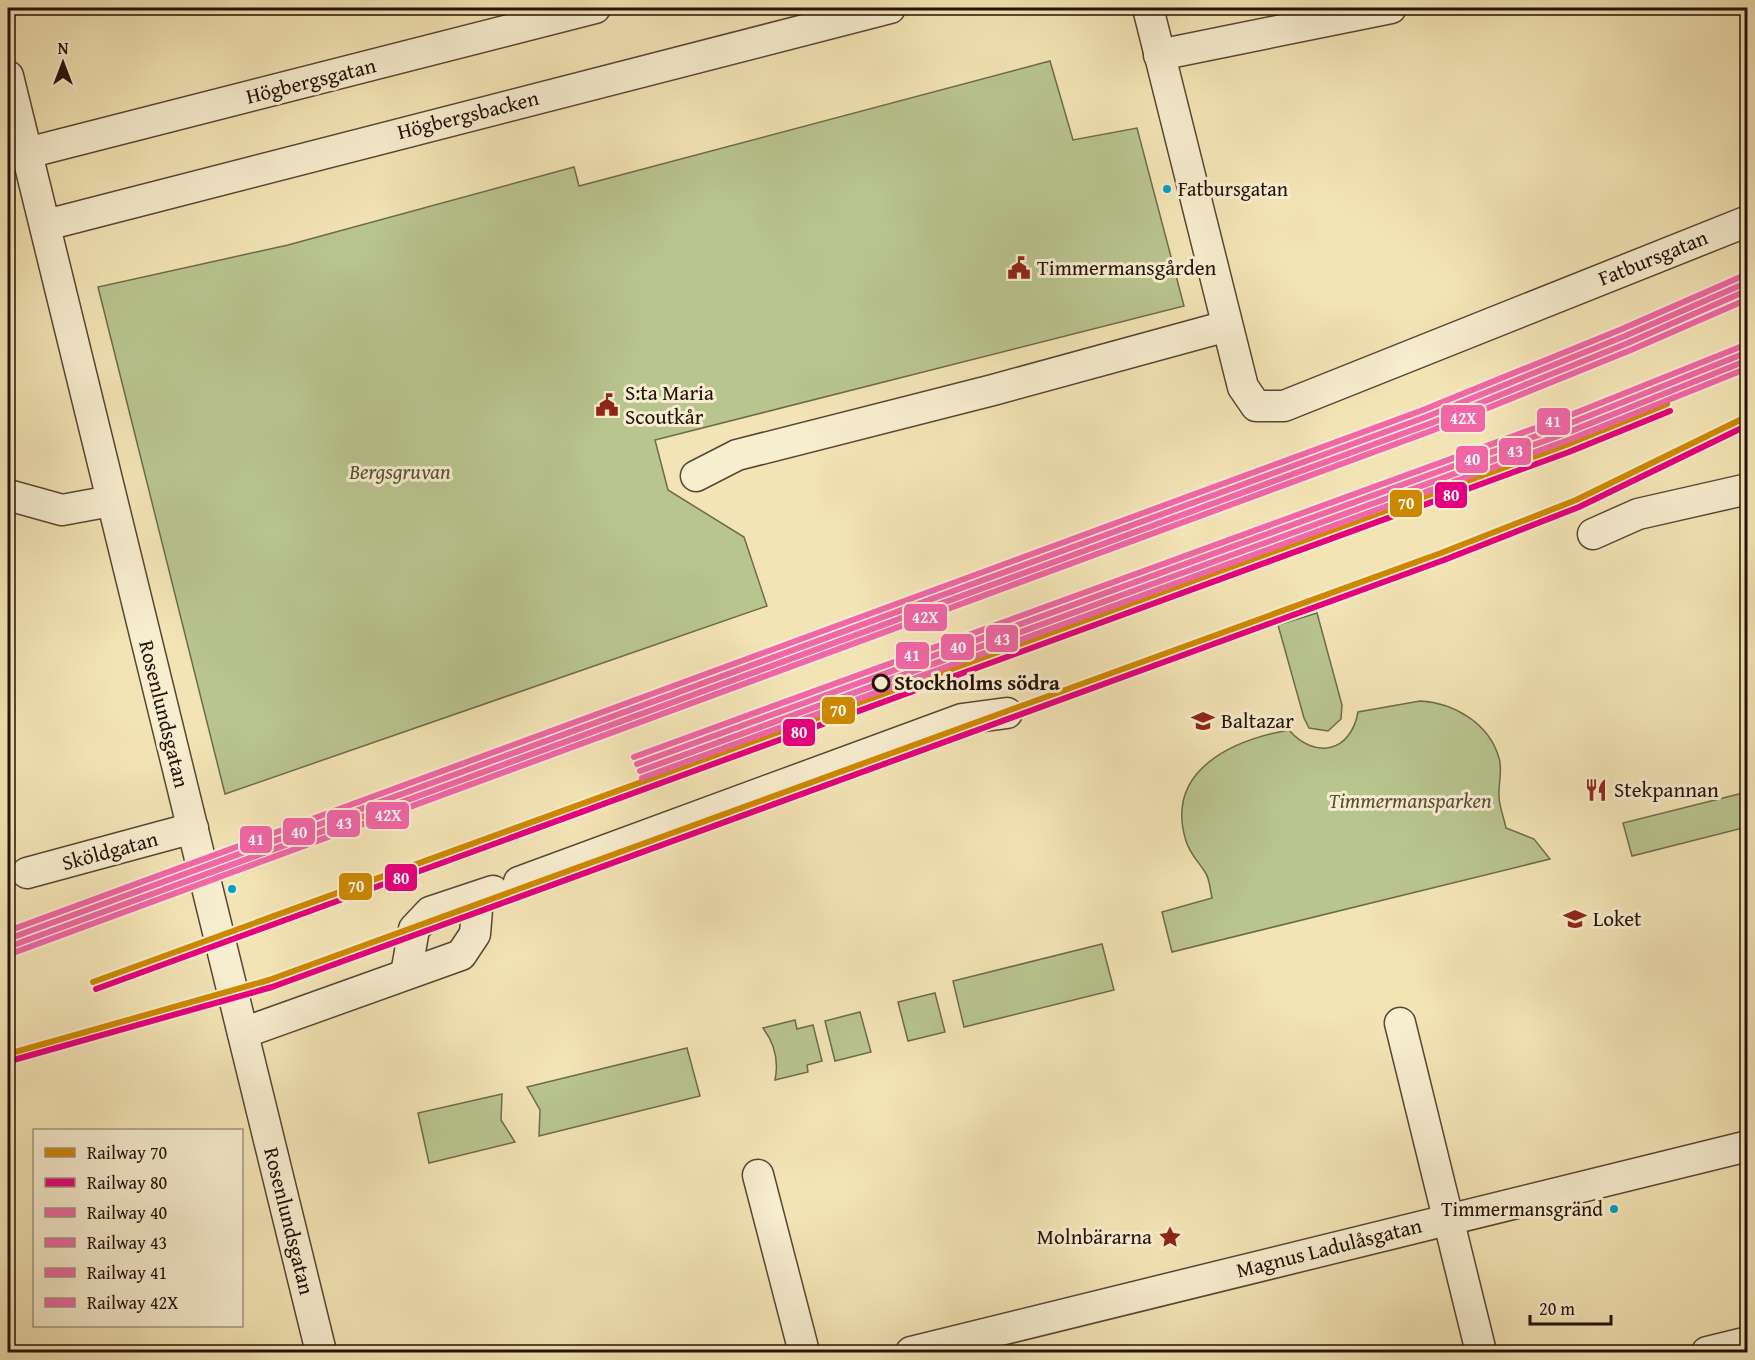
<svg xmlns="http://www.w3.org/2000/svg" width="1755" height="1360" font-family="'Gentium Book Plus',serif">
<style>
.green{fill:#b9c58f;stroke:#6e6b4c;stroke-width:1.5}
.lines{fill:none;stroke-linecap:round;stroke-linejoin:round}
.minor-casing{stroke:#584633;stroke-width:33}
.minor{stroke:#f7edcf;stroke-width:30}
.rail-1-casing{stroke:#f7edcf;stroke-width:10}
.rail-2-casing{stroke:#f7edcf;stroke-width:10}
.rail-3-casing{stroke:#f7edcf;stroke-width:10}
.rail-4-casing{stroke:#f7edcf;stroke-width:10}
.rail-5-casing{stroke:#f7edcf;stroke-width:10}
.rail-6-casing{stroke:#f7edcf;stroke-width:10}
.rail-1{stroke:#cd8802;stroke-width:6}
.rail-2{stroke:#e5007d;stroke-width:6}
.rail-3{stroke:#f166a7;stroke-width:6}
.rail-4{stroke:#f166a7;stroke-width:6}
.rail-5{stroke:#f166a7;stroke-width:6}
.rail-6{stroke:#f166a7;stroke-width:6}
.bus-dot{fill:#02a1c4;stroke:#f7edcf;stroke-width:2}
.stop-dot{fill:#f7edcf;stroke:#241108;stroke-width:3}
.labels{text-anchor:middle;stroke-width:6;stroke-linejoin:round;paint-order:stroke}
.bus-label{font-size:20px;fill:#241108;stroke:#f7edcf;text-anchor:start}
.street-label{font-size:21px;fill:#241108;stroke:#f7edcf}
.poi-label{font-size:21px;fill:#241108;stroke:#f7edcf;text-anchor:start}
.park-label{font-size:21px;font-style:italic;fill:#585037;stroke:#f7edcf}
.stop-label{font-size:21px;font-weight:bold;fill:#241108;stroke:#f7edcf;text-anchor:start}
.line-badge{stroke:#f7edcf;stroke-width:2}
.badge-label{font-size:16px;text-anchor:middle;font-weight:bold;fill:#fff}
</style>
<rect width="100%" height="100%" fill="#f3e4b5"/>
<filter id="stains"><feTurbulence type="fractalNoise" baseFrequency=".00333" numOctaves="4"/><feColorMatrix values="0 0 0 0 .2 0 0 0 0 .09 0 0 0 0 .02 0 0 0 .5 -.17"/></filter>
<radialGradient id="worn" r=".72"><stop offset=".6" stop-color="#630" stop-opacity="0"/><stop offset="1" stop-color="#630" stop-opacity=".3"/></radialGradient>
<g class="green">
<path d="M 1050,61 L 1073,140 L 1137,128 L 1184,306 L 655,440 L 668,490 L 744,537 L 767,606 L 225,794 L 98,287 L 288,245 L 574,167 L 579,186 Z"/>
<path d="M 1317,613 L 1342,705 L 1341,719 L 1328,731 L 1309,728 L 1304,718 L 1278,625 Z"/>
<path d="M 1420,701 C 1454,703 1489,723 1499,758 C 1503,771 1498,784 1499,796 C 1499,806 1504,818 1506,828 L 1534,839 L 1550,859 L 1172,952 L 1162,912 L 1212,898 C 1210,890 1210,879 1205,872 C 1198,861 1190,854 1186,841 C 1164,770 1233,740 1289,730 C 1315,760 1351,752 1358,712 Z"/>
<path d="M 1747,792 L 1747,827 L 1632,856 L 1623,823 Z"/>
<path d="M 1102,944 L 1114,990 L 964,1027 L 953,981 Z"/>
<path d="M 935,993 L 945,1032 L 908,1041 L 898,1002 Z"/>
<path d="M 860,1012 L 871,1052 L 835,1061 L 825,1021 Z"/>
<path d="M 795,1020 L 797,1029 L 813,1025 L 822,1061 L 807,1065 L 808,1072 L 775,1080 C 779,1061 775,1044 763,1028 Z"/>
<path d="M 687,1048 L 700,1096 L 539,1136 L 540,1110 L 527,1087 Z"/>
<path d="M 502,1094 L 501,1120 L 515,1142 L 429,1163 L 418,1113 Z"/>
</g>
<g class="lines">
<g class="minor-casing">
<g id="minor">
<path d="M 1148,8 L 1243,387 L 1256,406 L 1284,406 L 1748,221"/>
<path d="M 1159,55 L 1391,8"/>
<path d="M 8,76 L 321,1352"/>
<path d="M 27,153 L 595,8"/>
<path d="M 46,225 L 890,8"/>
<path d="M 696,476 L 737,455 L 993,390 L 1227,326"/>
<path d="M 8,495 L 62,510 L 111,501"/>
<path d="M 1593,534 L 1638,514 L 1748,489"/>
<path d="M 27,873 L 193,828"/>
<path d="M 519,882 L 962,719 L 1007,713"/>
<path d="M 406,974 L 414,929 L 430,912 L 493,891"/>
<path d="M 1400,1023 L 1481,1352"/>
<path d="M 243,1033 L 461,955 L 475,934 L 478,897"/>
<path d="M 758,1175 L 804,1352"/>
<path d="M 911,1352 L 1748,1146"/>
<path d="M 1707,1352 L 1748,1342"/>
</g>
</g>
<use href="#minor" class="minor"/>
<g class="rail-1-casing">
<g id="rail-1">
<path d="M 93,982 L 1566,445 L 1667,404"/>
<path d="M 8,1054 L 269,980 L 1441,553 L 1576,500 L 1748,416"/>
</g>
</g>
<g class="rail-2-casing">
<g id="rail-2">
<path d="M 96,989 L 1569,452 L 1670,411"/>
<path d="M 10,1061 L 272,987 L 1444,560 L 1579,507 L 1748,425"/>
</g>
</g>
<g class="rail-3-casing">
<g id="rail-3">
<path d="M 637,764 L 1566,425 L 1748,352"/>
<path d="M 8,939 L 1426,417 L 1625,336 L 1748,282"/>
</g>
</g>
<g class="rail-4-casing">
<g id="rail-4">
<path d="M 640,771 L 1569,432 L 1748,360"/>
<path d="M 11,946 L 1429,424 L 1628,343 L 1748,290"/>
</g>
</g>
<g class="rail-5-casing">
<g id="rail-5">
<path d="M 634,757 L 1563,418 L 1745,345"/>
<path d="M 8,931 L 1423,410 L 1622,329 L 1745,275"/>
</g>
</g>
<g class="rail-6-casing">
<g id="rail-6">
<path d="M 642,778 L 1571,439 L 1748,368"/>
<path d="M 13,953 L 1431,431 L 1631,350 L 1748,299"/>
</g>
</g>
<use href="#rail-1" class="rail-1"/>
<use href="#rail-2" class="rail-2"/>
<use href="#rail-3" class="rail-3"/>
<use href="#rail-4" class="rail-4"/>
<use href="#rail-5" class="rail-5"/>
<use href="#rail-6" class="rail-6"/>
</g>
<defs>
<g id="civic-bare" transform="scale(1.8)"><path d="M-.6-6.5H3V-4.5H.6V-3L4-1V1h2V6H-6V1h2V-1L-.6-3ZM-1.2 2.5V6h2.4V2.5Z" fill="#8f2418" stroke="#f7edcf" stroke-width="2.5" paint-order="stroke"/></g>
<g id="school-bare" transform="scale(1.8)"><path d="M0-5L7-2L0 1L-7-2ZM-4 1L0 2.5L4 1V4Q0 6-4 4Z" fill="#8f2418" stroke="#f7edcf" stroke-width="2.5" paint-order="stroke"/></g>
<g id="restaurant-bare" transform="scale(1.8)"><path d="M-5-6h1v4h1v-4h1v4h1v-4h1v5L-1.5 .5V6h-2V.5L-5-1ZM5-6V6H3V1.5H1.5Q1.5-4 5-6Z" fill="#8f2418" stroke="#f7edcf" stroke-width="2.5" paint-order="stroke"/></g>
<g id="sight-bare" transform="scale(1.8)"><path d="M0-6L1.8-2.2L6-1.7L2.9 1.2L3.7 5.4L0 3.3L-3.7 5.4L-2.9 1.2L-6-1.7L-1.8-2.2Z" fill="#8f2418" stroke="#f7edcf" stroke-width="2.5" paint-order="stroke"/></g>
</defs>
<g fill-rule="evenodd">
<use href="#civic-bare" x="1019" y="268"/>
<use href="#civic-bare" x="607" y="405"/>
<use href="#school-bare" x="1203" y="721"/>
<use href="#restaurant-bare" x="1596" y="790"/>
<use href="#school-bare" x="1575" y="919"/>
<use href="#sight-bare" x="1170" y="1237"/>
</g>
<g class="bus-dot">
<circle cx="1167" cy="189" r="5"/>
<circle cx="232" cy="889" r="5"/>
<circle cx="1614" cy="1209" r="5"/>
</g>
<circle class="stop-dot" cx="881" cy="683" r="8"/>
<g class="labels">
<g class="bus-label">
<text x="1178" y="196">Fatbursgatan</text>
<text x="1603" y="1216" text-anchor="end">Timmermansgränd</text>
</g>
<g class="street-label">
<text transform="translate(311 81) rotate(-14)" y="7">Högbergsgatan</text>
<text transform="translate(468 115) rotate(-14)" y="7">Högbergsbacken</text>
<text transform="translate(1653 258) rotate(-22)" y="7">Fatbursgatan</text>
<text transform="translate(164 714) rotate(76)" y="7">Rosenlundsgatan</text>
<text transform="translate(110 851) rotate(-15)" y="7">Sköldgatan</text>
<text transform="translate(289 1221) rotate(76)" y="7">Rosenlundsgatan</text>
<text transform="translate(1329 1248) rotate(-14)" y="7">Magnus Ladulåsgatan</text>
</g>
<g class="poi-label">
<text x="1037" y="275">Timmermansgården</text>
<text x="625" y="400">S:ta Maria<tspan x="625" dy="24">Scoutkår</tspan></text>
<text x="1221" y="728">Baltazar</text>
<text x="1614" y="797">Stekpannan</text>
<text x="1593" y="926">Loket</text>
<text x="1152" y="1244" text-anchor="end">Molnbärarna</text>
</g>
<g class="park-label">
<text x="400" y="479">Bergsgruvan</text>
<text x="1410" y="808">Timmermansparken</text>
</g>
<g class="stop-label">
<text x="894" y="690">Stockholms södra</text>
</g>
</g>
<g class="line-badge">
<rect x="1440" y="404" width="46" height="29" rx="6" fill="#f166a7"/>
<rect x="1536" y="407" width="35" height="29" rx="6" fill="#f166a7"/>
<rect x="1498" y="437" width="34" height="29" rx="6" fill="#f166a7"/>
<rect x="1455" y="445" width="34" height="29" rx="6" fill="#f166a7"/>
<rect x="1434" y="481" width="34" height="28" rx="6" fill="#e5007d"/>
<rect x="1389" y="489" width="34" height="29" rx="6" fill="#cd8802"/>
<rect x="903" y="603" width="45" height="29" rx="6" fill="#f166a7"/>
<rect x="985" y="624" width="34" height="29" rx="6" fill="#f166a7"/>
<rect x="940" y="633" width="35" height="28" rx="6" fill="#f166a7"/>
<rect x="895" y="641" width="35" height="29" rx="6" fill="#f166a7"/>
<rect x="821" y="696" width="35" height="29" rx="6" fill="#cd8802"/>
<rect x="782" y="718" width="34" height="29" rx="6" fill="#e5007d"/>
<rect x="365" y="801" width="45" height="29" rx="6" fill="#f166a7"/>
<rect x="326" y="809" width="35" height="29" rx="6" fill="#f166a7"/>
<rect x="282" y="817" width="34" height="29" rx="6" fill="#f166a7"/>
<rect x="239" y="825" width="34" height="29" rx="6" fill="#f166a7"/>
<rect x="384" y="863" width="34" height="29" rx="6" fill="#e5007d"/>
<rect x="338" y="872" width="35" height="29" rx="6" fill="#cd8802"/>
</g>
<g class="badge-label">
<text x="1463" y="424">42X</text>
<text x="1553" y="427">41</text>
<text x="1515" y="457">43</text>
<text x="1472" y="465">40</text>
<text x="1451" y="501">80</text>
<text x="1406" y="509">70</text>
<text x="925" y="623">42X</text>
<text x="1002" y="645">43</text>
<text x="958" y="653">40</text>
<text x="912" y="661">41</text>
<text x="838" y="716">70</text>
<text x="799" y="738">80</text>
<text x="388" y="821">42X</text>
<text x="344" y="829">43</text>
<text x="299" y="838">40</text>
<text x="256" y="845">41</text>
<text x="401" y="884">80</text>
<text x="356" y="892">70</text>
</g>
<rect width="1755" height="1360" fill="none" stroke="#f3e4b5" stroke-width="30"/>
<rect x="9" y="9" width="1737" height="1342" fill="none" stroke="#241108" stroke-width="3"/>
<rect x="15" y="15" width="1725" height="1330" fill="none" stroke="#241108" stroke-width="1.5"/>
<rect x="33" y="1129" width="210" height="198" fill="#f7edcf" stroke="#a3957f" stroke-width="1.5"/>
<rect x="45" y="1148" width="30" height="9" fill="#cd8802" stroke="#a3957f" stroke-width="1.5"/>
<text x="87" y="1159" font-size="18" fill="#241108">Railway 70</text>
<rect x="45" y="1178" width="30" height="9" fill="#e5007d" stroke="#a3957f" stroke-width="1.5"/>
<text x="87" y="1189" font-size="18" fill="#241108">Railway 80</text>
<rect x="45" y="1208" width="30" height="9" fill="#f166a7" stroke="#a3957f" stroke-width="1.5"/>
<text x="87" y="1219" font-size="18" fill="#241108">Railway 40</text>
<rect x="45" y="1238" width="30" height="9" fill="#f166a7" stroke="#a3957f" stroke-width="1.5"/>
<text x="87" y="1249" font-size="18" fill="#241108">Railway 43</text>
<rect x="45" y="1268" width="30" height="9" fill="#f166a7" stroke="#a3957f" stroke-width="1.5"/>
<text x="87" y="1279" font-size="18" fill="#241108">Railway 41</text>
<rect x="45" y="1298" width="30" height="9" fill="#f166a7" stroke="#a3957f" stroke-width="1.5"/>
<text x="87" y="1309" font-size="18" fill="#241108">Railway 42X</text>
<g transform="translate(63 63)" stroke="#f7edcf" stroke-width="4.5" paint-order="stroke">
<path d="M0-4.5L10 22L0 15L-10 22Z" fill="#241108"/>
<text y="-9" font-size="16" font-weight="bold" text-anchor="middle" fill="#241108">N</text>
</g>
<path d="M1530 1315v9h81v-9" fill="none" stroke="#241108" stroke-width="3"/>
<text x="1539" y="1315" font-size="18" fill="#241108" stroke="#f7edcf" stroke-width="4.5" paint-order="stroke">20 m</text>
<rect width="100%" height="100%" filter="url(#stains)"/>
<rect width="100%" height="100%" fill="url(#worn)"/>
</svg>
